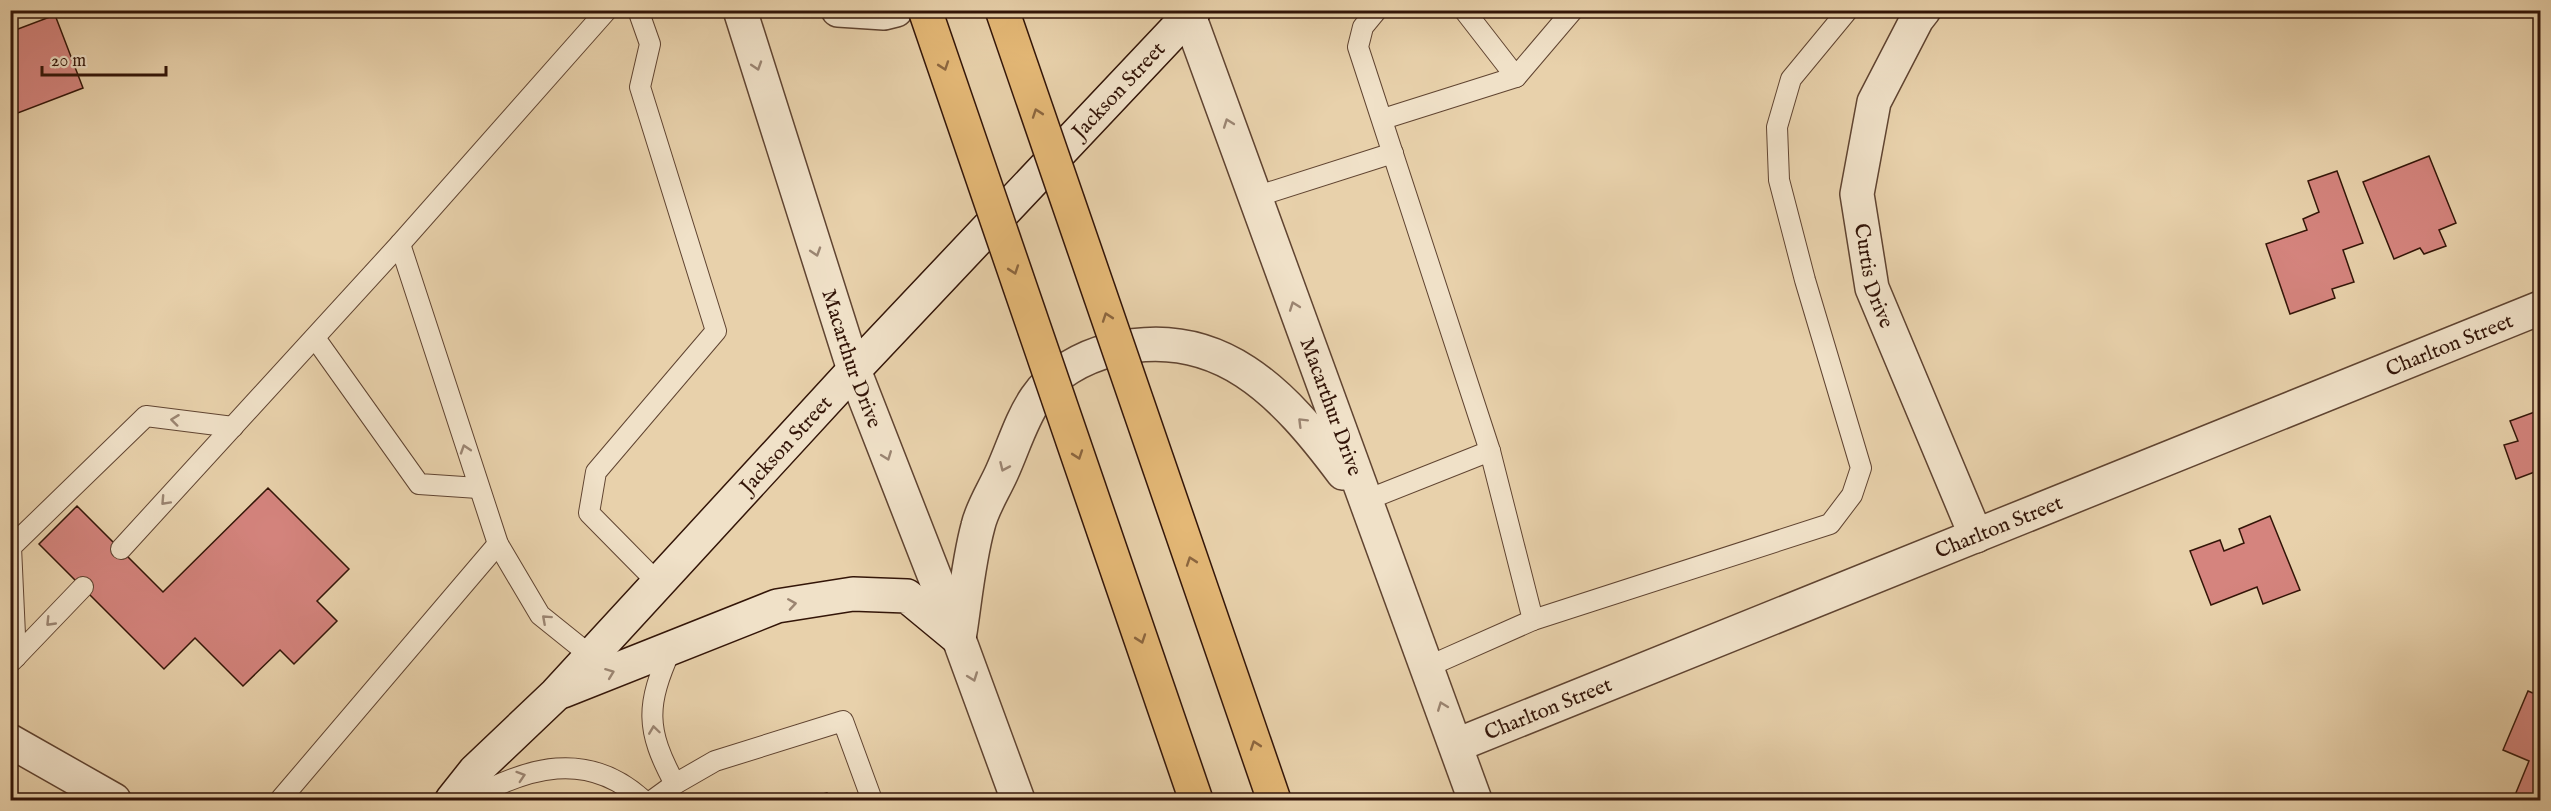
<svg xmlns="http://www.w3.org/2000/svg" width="2551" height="811" font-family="'IM FELL English',serif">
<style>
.building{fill:#d5847e;stroke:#331508;stroke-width:1.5}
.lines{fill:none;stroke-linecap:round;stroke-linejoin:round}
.service-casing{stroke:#604431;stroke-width:22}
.minor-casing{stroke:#604431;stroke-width:36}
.tertiary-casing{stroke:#604431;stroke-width:36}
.secondary-casing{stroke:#331508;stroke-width:36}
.service{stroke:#f0e1c8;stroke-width:20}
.minor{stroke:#f0e1c8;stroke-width:33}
.tertiary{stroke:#f0e1c8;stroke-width:33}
.secondary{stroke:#f0e1c8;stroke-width:33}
.trunk-bridge-casing{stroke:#331508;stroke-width:36;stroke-linecap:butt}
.trunk-bridge{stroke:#e4b876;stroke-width:33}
.oneway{stroke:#9b8572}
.oneway2{stroke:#8c663f}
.labels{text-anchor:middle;stroke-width:4.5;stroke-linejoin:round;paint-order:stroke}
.street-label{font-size:21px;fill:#331508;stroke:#f0e1c8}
</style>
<rect width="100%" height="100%" fill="#e8d1ab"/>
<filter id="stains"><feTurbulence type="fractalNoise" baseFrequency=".00333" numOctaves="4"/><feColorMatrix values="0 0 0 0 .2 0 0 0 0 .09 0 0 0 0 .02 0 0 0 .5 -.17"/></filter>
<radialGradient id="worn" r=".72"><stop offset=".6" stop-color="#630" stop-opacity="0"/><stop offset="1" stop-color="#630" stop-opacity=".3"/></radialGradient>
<g class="building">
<path d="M 55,15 L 83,88 L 10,116 L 10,32 Z"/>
<path d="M 2429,156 L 2456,223 L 2439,230 L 2446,246 L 2424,254 L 2420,248 L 2394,259 L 2363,182 Z"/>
<path d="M 2337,171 L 2363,243 L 2343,250 L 2354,282 L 2332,289 L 2335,298 L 2290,314 L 2266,244 L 2307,230 L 2303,219 L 2319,212 L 2308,181 Z"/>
<path d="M 2540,410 L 2540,470 L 2516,479 L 2504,445 L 2518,441 L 2510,421 Z"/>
<path d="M 268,488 L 349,569 L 317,601 L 337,621 L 294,664 L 280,650 L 243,686 L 195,638 L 164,669 L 39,544 L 77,506 L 163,592 Z"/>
<path d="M 2270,516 L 2300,590 L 2263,604 L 2257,587 L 2211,605 L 2190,551 L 2220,540 L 2224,551 L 2244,543 L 2239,529 Z"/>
<path d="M 2528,691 L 2540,696 L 2540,800 L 2513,800 L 2529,761 L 2503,750 Z"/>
<path d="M 827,793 L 830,800 L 801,800 Z"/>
</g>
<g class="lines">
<g class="service-casing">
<g id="service">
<path d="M 638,10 L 650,44 L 640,87 L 716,331 L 596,472 L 589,513 L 658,583"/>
<path d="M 1377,10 L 1363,27 L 1358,47 L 1490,451 L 1533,620 L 1427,667"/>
<path d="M 1464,10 L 1516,77 L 1573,10"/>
<path d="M 1383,119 L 1516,77"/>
<path d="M 1255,197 L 1393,153"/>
<path d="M 400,244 L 498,544 L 540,615 L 591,656"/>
<path d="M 315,338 L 419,484 L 478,488"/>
<path d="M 1364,501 L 1490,451"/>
<path d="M 121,549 L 400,244 L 607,10"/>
<path d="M 1533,620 L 1830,524 L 1852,495 L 1861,468 L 1805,280 L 1779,180 L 1777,127 L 1791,79 L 1848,10"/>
<path d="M 671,649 C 646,705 645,729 675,784"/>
<path d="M 16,657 L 11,547 L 146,416 L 233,427"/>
<path d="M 12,661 L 83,587"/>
<path d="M 280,800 L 498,544"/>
<path d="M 468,800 C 527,767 587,749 643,800"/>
<path d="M 653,800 L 675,784 L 715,761 L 843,721 L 872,800"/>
</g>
</g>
<g class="minor-casing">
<g id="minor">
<path id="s1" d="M 1924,10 L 1917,19 L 1874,102 L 1857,194 L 1872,288 L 1976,536"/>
<path d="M 10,741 L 114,800"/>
<path id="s2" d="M 1457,745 L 2540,308"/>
</g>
</g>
<g class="tertiary-casing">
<g id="tertiary">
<path id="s3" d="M 740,10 L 854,370 L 959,639 L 1018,800"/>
<path d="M 838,10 L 884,13 L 896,10"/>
<path id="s4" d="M 1187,10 L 1475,800"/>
<path d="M 959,639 C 965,602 968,563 978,526 C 982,508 994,490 1002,472 C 1013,448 1021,420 1036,398 C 1052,374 1083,357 1111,350 C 1219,323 1284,394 1343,473"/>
</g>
</g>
<g class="secondary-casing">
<g id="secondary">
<path d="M 563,691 L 777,606 L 853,594 L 907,596 L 959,639"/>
<path id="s5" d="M 452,800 L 475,771 L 556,694 L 854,370 L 1194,10"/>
</g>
</g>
<use href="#service" class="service"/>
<use href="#minor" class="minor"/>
<use href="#tertiary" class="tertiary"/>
<use href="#secondary" class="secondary"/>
<g class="trunk-bridge-casing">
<g id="trunk-bridge">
<path d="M 925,10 L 1196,800"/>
<path d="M 1002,10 L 1274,800"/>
</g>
</g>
<use href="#trunk-bridge" class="trunk-bridge"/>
</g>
<defs><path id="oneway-chevron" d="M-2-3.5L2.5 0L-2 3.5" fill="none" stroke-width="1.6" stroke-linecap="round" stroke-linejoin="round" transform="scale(1.5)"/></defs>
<g class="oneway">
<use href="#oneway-chevron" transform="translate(757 66) rotate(72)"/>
<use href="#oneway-chevron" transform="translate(1228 123) rotate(-110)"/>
<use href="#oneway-chevron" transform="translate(816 252) rotate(72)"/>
<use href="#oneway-chevron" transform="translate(1294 306) rotate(-110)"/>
<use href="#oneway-chevron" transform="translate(175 420) rotate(-173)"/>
<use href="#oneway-chevron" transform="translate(1302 422) rotate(-135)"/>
<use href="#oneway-chevron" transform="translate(465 449) rotate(-108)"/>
<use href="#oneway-chevron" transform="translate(887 456) rotate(69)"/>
<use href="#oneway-chevron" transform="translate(1004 467) rotate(114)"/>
<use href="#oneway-chevron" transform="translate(165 501) rotate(133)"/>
<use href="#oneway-chevron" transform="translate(792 604) rotate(-9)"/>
<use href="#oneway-chevron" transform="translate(546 619) rotate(-138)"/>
<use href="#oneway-chevron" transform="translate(50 622) rotate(134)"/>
<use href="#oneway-chevron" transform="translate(610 673) rotate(-21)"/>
<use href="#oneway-chevron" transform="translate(973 677) rotate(70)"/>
<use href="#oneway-chevron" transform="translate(1442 706) rotate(-111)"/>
<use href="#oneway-chevron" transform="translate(654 730) rotate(-98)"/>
<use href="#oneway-chevron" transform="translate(521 776) rotate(-18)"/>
</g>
<g class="oneway2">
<use href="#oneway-chevron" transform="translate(944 66) rotate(71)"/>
<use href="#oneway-chevron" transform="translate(1037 113) rotate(-109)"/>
<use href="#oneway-chevron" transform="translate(1014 270) rotate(71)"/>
<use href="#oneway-chevron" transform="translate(1107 317) rotate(-109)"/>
<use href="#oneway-chevron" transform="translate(1078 455) rotate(71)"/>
<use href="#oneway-chevron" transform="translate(1191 561) rotate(-109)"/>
<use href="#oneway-chevron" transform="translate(1141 639) rotate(71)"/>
<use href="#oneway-chevron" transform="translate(1255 745) rotate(-109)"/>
</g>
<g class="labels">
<g class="street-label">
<text dy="7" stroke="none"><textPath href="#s5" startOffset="974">Jackson Street</textPath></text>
<text dy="7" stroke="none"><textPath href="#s1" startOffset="282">Curtis Drive</textPath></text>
<text dy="7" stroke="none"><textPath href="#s2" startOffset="1070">Charlton Street</textPath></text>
<text dy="7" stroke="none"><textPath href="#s3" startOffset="366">Macarthur Drive</textPath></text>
<text dy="7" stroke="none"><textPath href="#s4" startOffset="422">Macarthur Drive</textPath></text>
<text dy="7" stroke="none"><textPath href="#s5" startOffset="488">Jackson Street</textPath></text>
<text dy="7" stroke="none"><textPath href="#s2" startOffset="584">Charlton Street</textPath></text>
<text dy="7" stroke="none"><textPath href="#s2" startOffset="98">Charlton Street</textPath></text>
</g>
</g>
<rect width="2551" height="811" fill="none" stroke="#e8d1ab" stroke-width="36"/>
<rect x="12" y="12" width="2527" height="787" fill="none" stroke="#331508" stroke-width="3"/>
<rect x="18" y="18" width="2515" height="775" fill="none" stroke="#331508" stroke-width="1.5"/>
<path d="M42 66v9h124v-9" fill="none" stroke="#331508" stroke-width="3"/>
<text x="51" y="66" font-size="18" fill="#331508" stroke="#f0e1c8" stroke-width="4.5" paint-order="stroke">20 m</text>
<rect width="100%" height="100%" filter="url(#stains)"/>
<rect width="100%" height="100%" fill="url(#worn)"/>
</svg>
